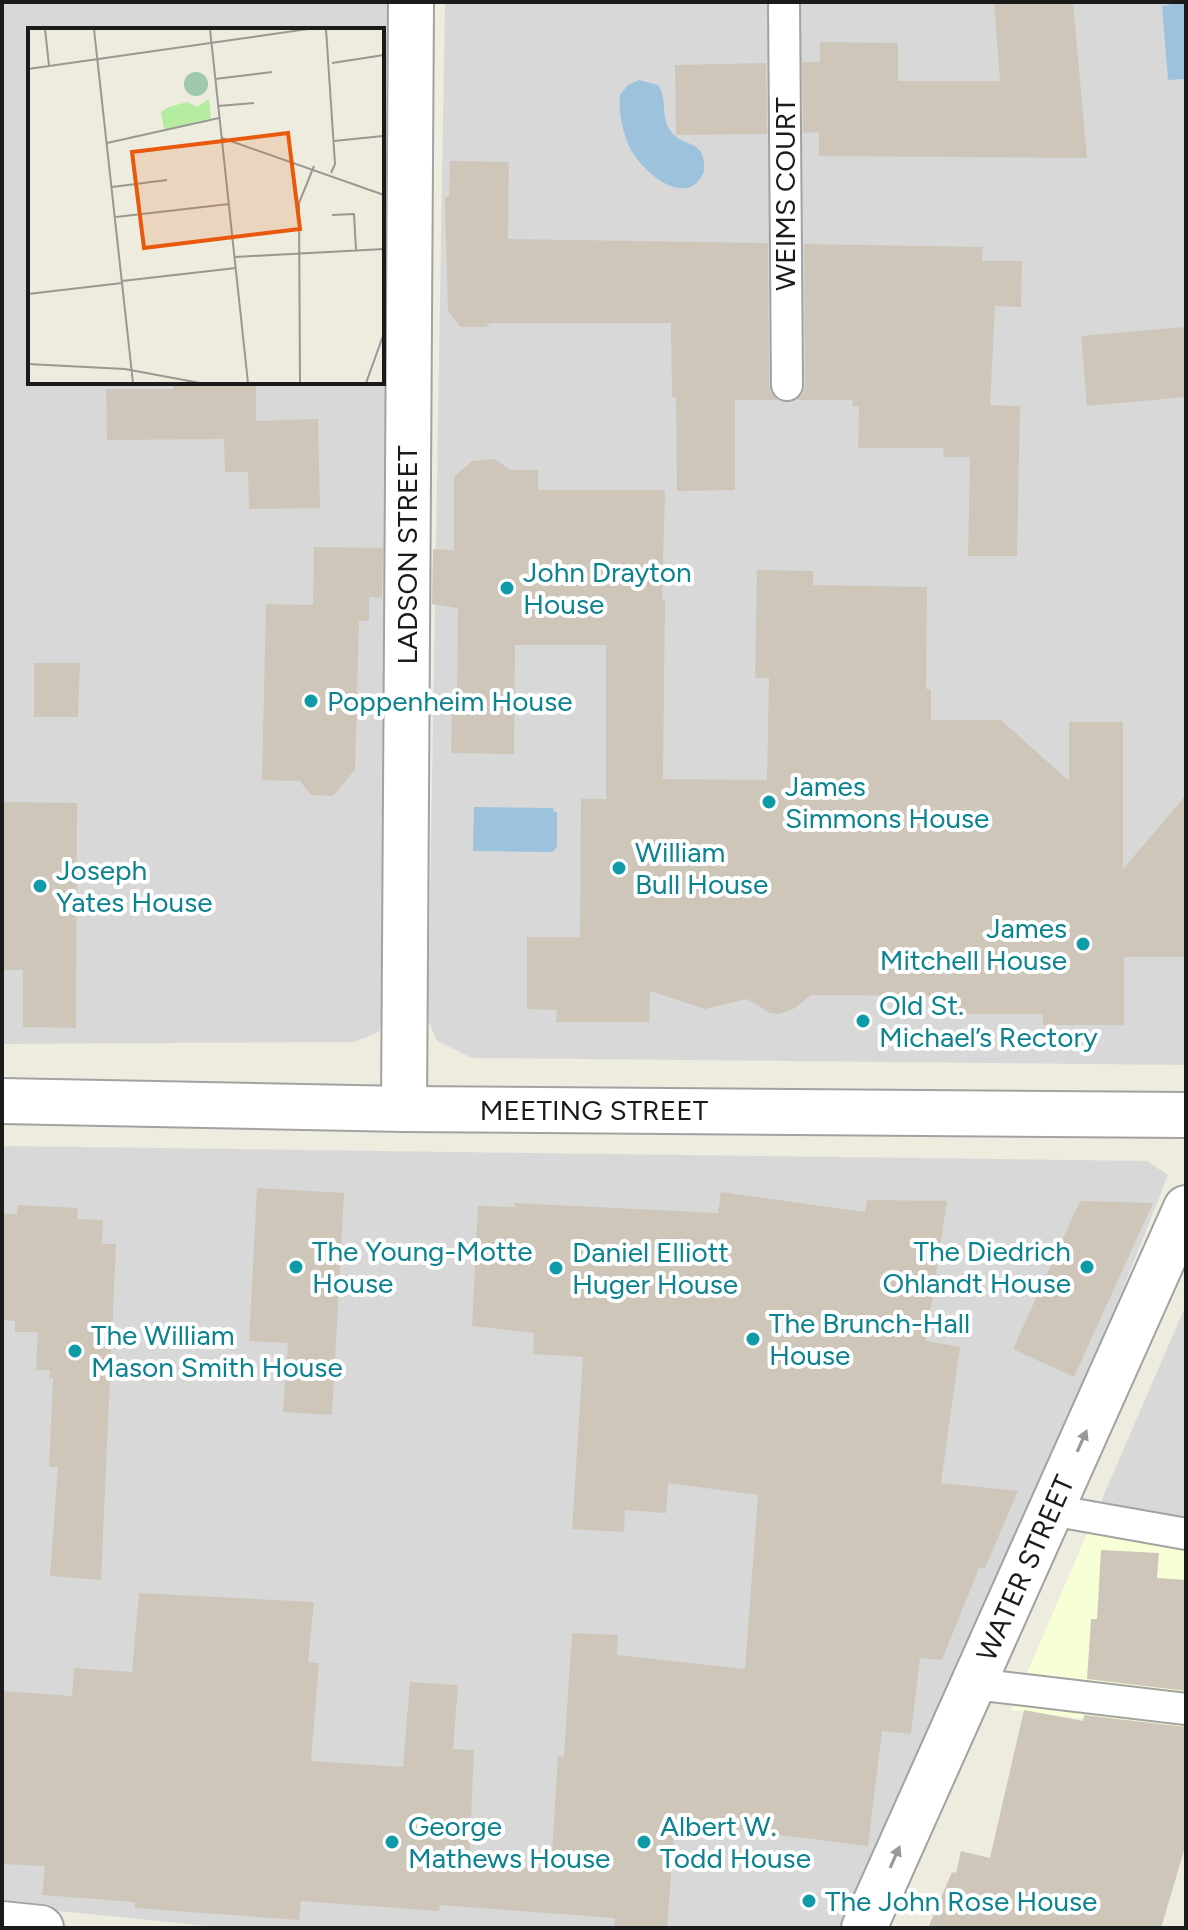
<svg xmlns="http://www.w3.org/2000/svg" width="1188" height="1930" font-family="Figtree,sans-serif">
<style>
.residential{fill:#d9d8d8;fill-rule:evenodd}
.education{fill:#f7ffd7}
.water{fill:#9dc2de}
.building{fill:#cdc6b9}
.lines{fill:none;stroke-linecap:round;stroke-linejoin:round}
.service-casing{stroke:#a2a2a2;stroke-width:34}
.minor-casing{stroke:#a2a2a2;stroke-width:48}
.service{stroke:#fff;stroke-width:30}
.minor{stroke:#fff;stroke-width:44}
.oneway{fill:#989898}
.culture-dot{fill:#0f9aa8;stroke:#fff;stroke-width:3}
.labels{text-anchor:middle;stroke-width:8;stroke-linejoin:round;paint-order:stroke}
.street-label{font-size:28px;fill:#1b1b1b;stroke:#fff}
.culture-label{font-size:28px;fill:#0d838f;stroke:#fff;text-anchor:start}
.inset-road{fill:none;stroke:#999891;stroke-width:2}
.view{fill:#e8590c;fill-opacity:0.15;stroke:#e8590c;stroke-width:4}
.inset-edge{fill:none;stroke:#1b1b1b;stroke-width:4}
</style>
<rect width="100%" height="100%" fill="#edecdf"/>
<g class="residential">
<path d="M 2,2 L 391,2 L 385,991 L 379,1032 L 354,1042 L 2,1044 ZM 30,30 L 382,30 L 382,382 L 30,382 Z"/>
<path d="M 445,2 L 1186,2 L 1186,1065 L 472,1058 L 437,1041 L 428,1020 Z"/>
<path d="M 2,1146 L 1147,1161 L 1168,1175 L 977,1659 L 841,1928 L 227,1928 L 2,1905 Z"/>
<path d="M 1186,1305 L 1186,1531 L 1093,1520 Z"/>
</g>
<path class="education" d="M 1093,1520 L 1186,1531 L 1186,1731 L 1011,1710 Z"/>
<g class="water">
<path d="M 1169,2 L 1186,2 L 1186,79 L 1168,80 L 1162,6 L 1169,5 Z"/>
<path d="M 639,80 L 658,85 C 668,99 660,115 670,130 C 682,149 707,137 704,172 C 687,210 644,173 631,150 C 623,135 618,112 620,95 L 628,85 Z"/>
<path d="M 474,807 L 553,808 L 554,812 L 557,812 L 557,847 L 552,852 L 473,851 Z"/>
</g>
<g class="building">
<path d="M 994,2 L 1073,2 L 1087,158 L 819,156 L 819,132 L 803,133 L 802,62 L 820,62 L 820,42 L 898,43 L 898,81 L 1000,81 Z"/>
<path d="M 766,63 L 767,134 L 676,135 L 675,65 Z"/>
<path d="M 450,161 L 509,162 L 508,239 L 768,243 L 769,385 L 771,393 L 778,400 L 735,400 L 735,490 L 677,491 L 676,397 L 672,397 L 671,323 L 490,323 L 486,327 L 461,327 L 448,311 L 445,197 L 449,197 Z"/>
<path d="M 804,244 L 983,247 L 982,261 L 1022,261 L 1021,307 L 995,306 L 990,405 L 1020,406 L 1017,556 L 968,556 L 970,457 L 943,457 L 944,448 L 858,448 L 859,406 L 852,406 L 853,400 L 797,400 L 803,393 L 805,385 Z"/>
<path d="M 1186,327 L 1186,397 L 1087,406 L 1081,336 Z"/>
<path d="M 173,382 L 256,382 L 256,421 L 318,419 L 320,508 L 249,509 L 248,472 L 225,472 L 224,439 L 107,440 L 106,389 L 173,389 Z"/>
<path d="M 495,459 L 510,470 L 538,470 L 538,490 L 665,490 L 662,600 L 665,601 L 663,779 L 767,780 L 769,678 L 755,678 L 757,570 L 813,571 L 813,585 L 927,587 L 926,689 L 931,689 L 931,720 L 1001,720 L 1069,781 L 1069,722 L 1123,722 L 1123,869 L 1186,795 L 1186,957 L 1124,957 L 1124,1025 L 1043,1025 L 1043,1014 L 946,1014 L 946,996 L 811,995 L 795,1008 L 779,1014 L 770,1013 L 747,999 L 705,1009 L 650,991 L 649,1022 L 556,1022 L 557,1010 L 527,1009 L 527,937 L 580,937 L 581,799 L 606,799 L 606,645 L 515,645 L 514,754 L 451,753 L 452,703 L 457,703 L 458,608 L 432,604 L 433,549 L 454,550 L 454,477 L 472,461 Z"/>
<path d="M 314,547 L 383,548 L 382,598 L 369,597 L 369,621 L 359,621 L 355,770 L 333,796 L 311,795 L 300,781 L 262,780 L 266,604 L 313,605 Z"/>
<path d="M 34,663 L 80,663 L 78,717 L 34,717 Z"/>
<path d="M 3,802 L 77,803 L 76,1028 L 23,1027 L 23,970 L 2,970 Z"/>
<path d="M 257,1188 L 344,1193 L 332,1415 L 283,1412 L 288,1343 L 249,1341 Z"/>
<path d="M 721,1192 L 865,1212 L 867,1200 L 947,1201 L 926,1341 L 960,1347 L 941,1483 L 1018,1491 L 985,1568 L 979,1568 L 942,1660 L 920,1658 L 911,1734 L 882,1731 L 868,1846 L 675,1822 L 667,1928 L 614,1928 L 615,1918 L 440,1905 L 439,1911 L 301,1901 L 299,1920 L 135,1908 L 135,1902 L 42,1895 L 45,1866 L 2,1864 L 2,1691 L 72,1696 L 74,1668 L 132,1672 L 139,1593 L 314,1602 L 308,1662 L 319,1663 L 311,1761 L 403,1767 L 410,1682 L 458,1685 L 453,1749 L 474,1750 L 469,1864 L 551,1869 L 558,1756 L 564,1757 L 572,1633 L 618,1635 L 617,1655 L 745,1669 L 758,1495 L 668,1483 L 666,1513 L 625,1510 L 624,1532 L 572,1529 L 583,1357 L 533,1354 L 534,1333 L 472,1326 L 478,1206 L 514,1207 L 514,1203 L 718,1213 Z"/>
<path d="M 1080,1201 L 1153,1203 L 1074,1377 L 1013,1349 Z"/>
<path d="M 17,1205 L 78,1208 L 77,1219 L 103,1220 L 102,1244 L 116,1244 L 101,1580 L 50,1576 L 58,1467 L 49,1467 L 53,1378 L 49,1378 L 50,1370 L 36,1370 L 38,1332 L 15,1332 L 15,1321 L 2,1320 L 2,1214 L 17,1214 Z"/>
<path d="M 1101,1550 L 1159,1553 L 1157,1578 L 1186,1580 L 1186,1691 L 1087,1679 L 1091,1619 L 1097,1619 Z"/>
<path d="M 1024,1710 L 1083,1721 L 1084,1715 L 1186,1727 L 1186,1844 L 1161,1928 L 928,1928 L 952,1872 L 956,1873 L 961,1851 L 990,1858 Z"/>
</g>
<g class="lines">
<g class="service-casing">
<g id="service">
<path d="M 784,2 L 787,385"/>
<path d="M 1051,1510 L 1186,1534"/>
<path d="M 974,1684 L 1186,1709"/>
</g>
</g>
<g class="minor-casing">
<g id="minor">
<path d="M 2,1101 L 404,1109 L 1186,1115"/>
<path d="M 404,1109 L 411,2"/>
<path d="M 2,1924 L 41,1928"/>
<path d="M 864,1928 L 1186,1208"/>
</g>
</g>
<use href="#service" class="service"/>
<use href="#minor" class="minor"/>
</g>
<defs><path id="oneway-solid" d="M-6-.8H1V-3.2L6.5 0L1 3.2V.8H-6Z" transform="scale(2)"/></defs>
<g class="oneway">
<use href="#oneway-solid" transform="translate(1082 1441) rotate(-66)"/>
<use href="#oneway-solid" transform="translate(895 1857) rotate(-66)"/>
</g>
<g class="culture-dot">
<circle cx="507" cy="588" r="8"/>
<circle cx="311" cy="701" r="8"/>
<circle cx="769" cy="802" r="8"/>
<circle cx="619" cy="868" r="8"/>
<circle cx="40" cy="886" r="8"/>
<circle cx="1083" cy="944" r="8"/>
<circle cx="863" cy="1021" r="8"/>
<circle cx="296" cy="1267" r="8"/>
<circle cx="1087" cy="1267" r="8"/>
<circle cx="556" cy="1268" r="8"/>
<circle cx="753" cy="1339" r="8"/>
<circle cx="75" cy="1351" r="8"/>
<circle cx="392" cy="1842" r="8"/>
<circle cx="644" cy="1842" r="8"/>
<circle cx="809" cy="1901" r="8"/>
</g>
<g class="labels">
<g class="street-label">
<text transform="translate(785 194) rotate(-90)" y="10">WEIMS COURT</text>
<text transform="translate(407 555) rotate(-90)" y="10">LADSON STREET</text>
<text x="594" y="1120">MEETING STREET</text>
<text transform="translate(1025 1568) rotate(-66)" y="10">WATER STREET</text>
</g>
<g class="culture-label">
<text x="523" y="582">John Drayton<tspan x="523" dy="32">House</tspan></text>
<text x="327" y="711">Poppenheim House</text>
<text x="785" y="796">James<tspan x="785" dy="32">Simmons House</tspan></text>
<text x="635" y="862">William<tspan x="635" dy="32">Bull House</tspan></text>
<text x="56" y="880">Joseph<tspan x="56" dy="32">Yates House</tspan></text>
<text x="1067" y="938" text-anchor="end">James<tspan x="1067" dy="32">Mitchell House</tspan></text>
<text x="879" y="1015">Old St.<tspan x="879" dy="32">Michael’s Rectory</tspan></text>
<text x="312" y="1261">The Young-Motte<tspan x="312" dy="32">House</tspan></text>
<text x="1071" y="1261" text-anchor="end">The Diedrich<tspan x="1071" dy="32">Ohlandt House</tspan></text>
<text x="572" y="1262">Daniel Elliott<tspan x="572" dy="32">Huger House</tspan></text>
<text x="769" y="1333">The Brunch-Hall<tspan x="769" dy="32">House</tspan></text>
<text x="91" y="1345">The William<tspan x="91" dy="32">Mason Smith House</tspan></text>
<text x="408" y="1836">George<tspan x="408" dy="32">Mathews House</tspan></text>
<text x="660" y="1836">Albert W.<tspan x="660" dy="32">Todd House</tspan></text>
<text x="825" y="1911">The John Rose House</text>
</g>
</g>
<g transform="translate(28 28)">
<rect width="356" height="356" fill="#edecdf"/>
<path d="M 181,71 L 183,90 L 136,102 L 133,84 L 141,79 L 159,74 L 169,79 Z" fill="#b6eca1"/>
<path d="M156 56a12 12 0 1 1 24 0a12 12 0 1 1-24 0Z" fill="#9fc8ae"/>
<path class="inset-road" d="M 17,1 L 21,38M 66,1 L 105,355M 182,1 L 220,355M 298,1 L 307,136 L 303,145M 304,35 L 356,27M 0,41 L 280,1M 187,51 L 244,44M 190,78 L 226,75M 194,110 L 356,167M 306,113 L 355,108M 79,115 L 191,90M 84,159 L 139,152M 304,187 L 326,186 L 328,222M 88,189 L 201,176M 207,229 L 356,221M 94,253 L 208,240M 0,266 L 94,255M 0,336 L 97,341 L 172,355M 272,355 L 271,175 L 286,138M 338,355 L 356,305"/>
<path class="view" d="M 260,105 L 272,201 L 116,220 L 104,124 Z"/>
<rect width="356" height="356" class="inset-edge"/>
</g>
<rect width="1188" height="1930" fill="none" stroke="#1b1b1b" stroke-width="8"/>
</svg>
